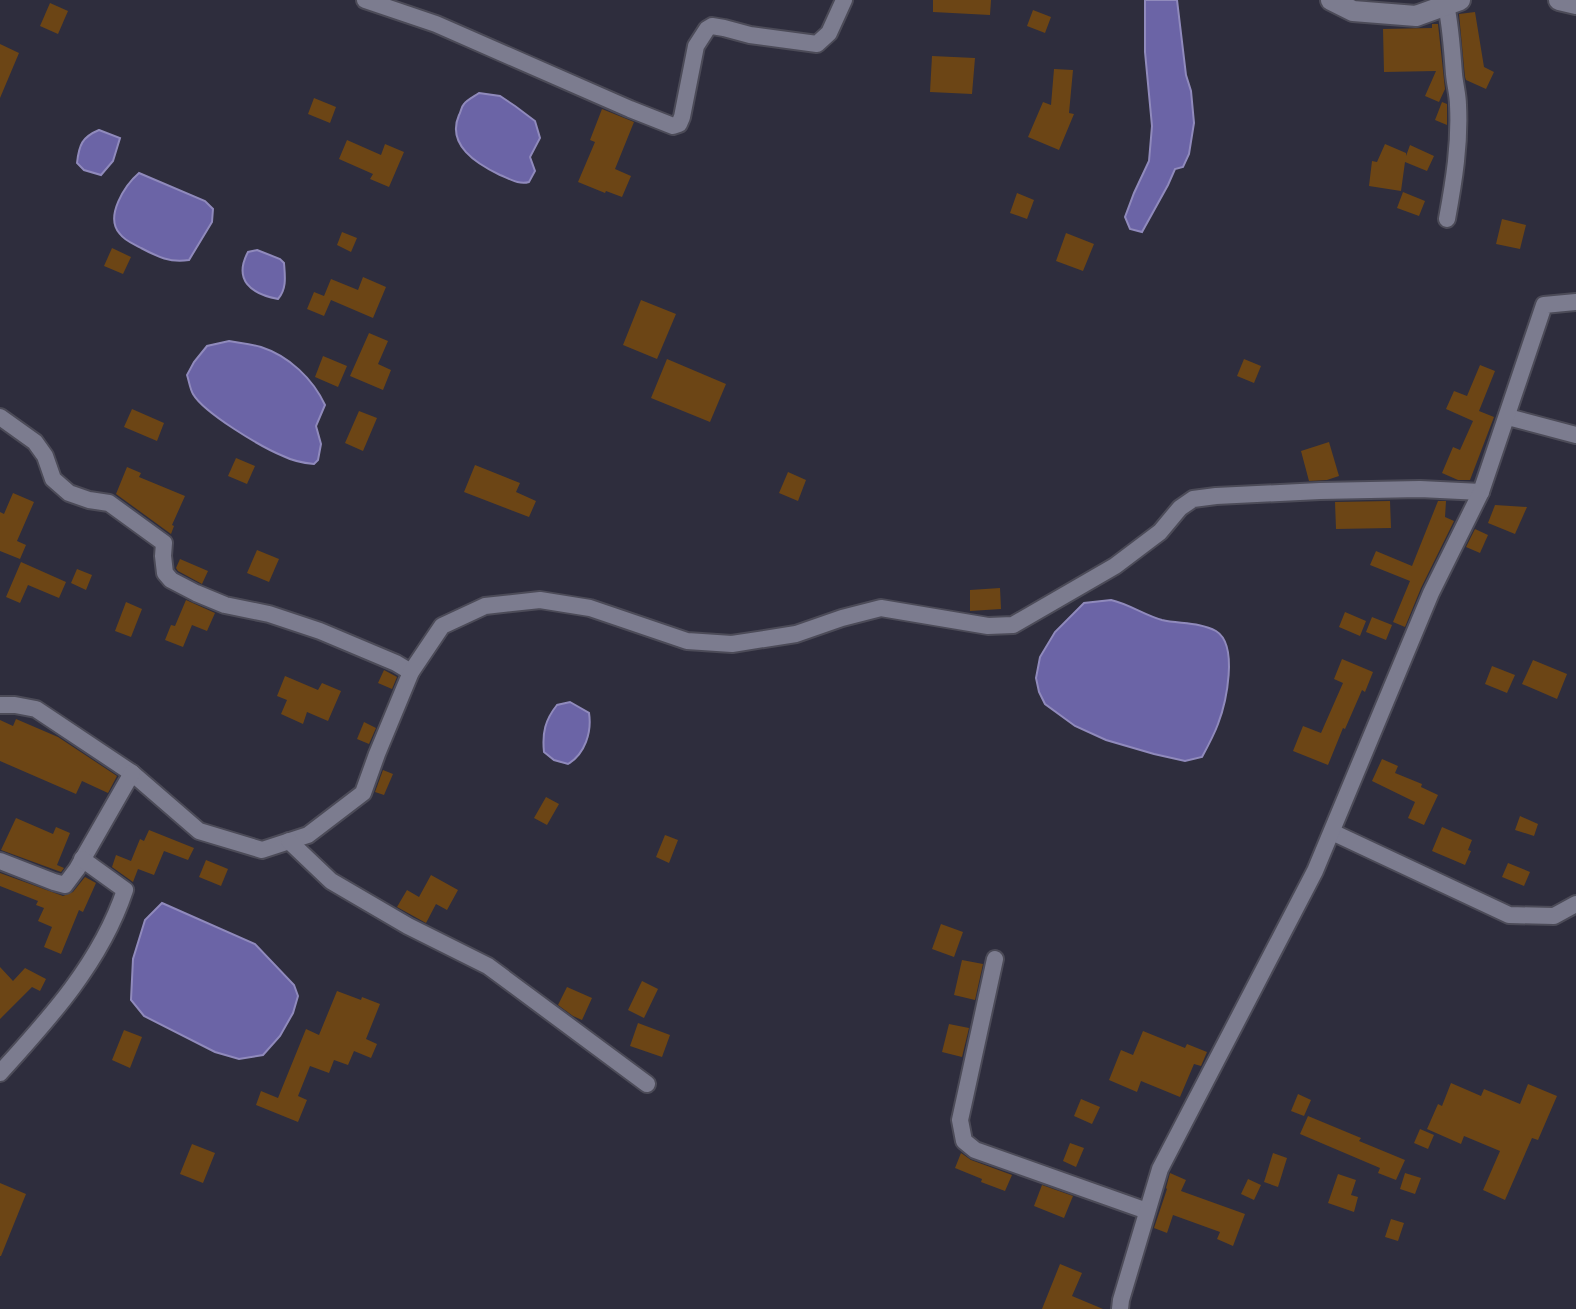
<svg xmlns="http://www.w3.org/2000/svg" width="1576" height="1309" font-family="'Roboto Serif',serif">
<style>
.water{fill:#6b64a6;stroke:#908abc;stroke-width:2}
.building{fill:#6c4515}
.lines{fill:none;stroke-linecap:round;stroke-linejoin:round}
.minor-casing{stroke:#4c4b58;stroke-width:20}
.secondary-casing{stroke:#4c4b58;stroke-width:24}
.minor{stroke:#7c7c8f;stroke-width:16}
.secondary{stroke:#7c7c8f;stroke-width:20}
</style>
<rect width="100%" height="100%" fill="#2e2d3d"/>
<g class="water">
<path d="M 1145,0 L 1177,0 L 1186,75 L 1191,91 L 1194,123 L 1189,154 L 1183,167 L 1175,169 L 1168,185 L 1142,232 L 1130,229 L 1125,217 L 1134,193 L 1149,161 L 1152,126 L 1145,52 Z"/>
<path d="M 479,93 L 500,96 L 515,106 L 535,121 L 540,138 L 530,157 L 535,171 L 529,182 C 519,185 510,179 500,175 C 477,164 446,145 459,115 C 461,112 461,107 464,104 C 467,100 475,96 479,93 Z"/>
<path d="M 99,130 L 120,138 L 113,161 L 101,175 L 84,170 L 77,163 C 79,145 82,137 99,130 Z"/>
<path d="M 139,173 L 205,201 L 213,209 L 212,222 L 189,260 C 170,263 158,257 141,248 C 134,244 125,241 120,234 C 104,217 125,185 139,173 Z"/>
<path d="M 257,250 L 280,259 L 284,263 C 285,276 287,289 278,299 C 251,294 233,280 248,252 Z"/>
<path d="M 229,341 C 240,343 251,344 261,347 C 289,356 313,379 325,405 L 316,426 L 321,444 L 318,460 L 314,464 C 303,463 293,461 283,456 C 261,447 204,413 193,394 C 190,389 189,381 187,375 L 194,362 L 207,346 Z"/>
<path d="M 1111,600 C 1129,604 1144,615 1162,620 C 1179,624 1200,622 1216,631 C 1239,645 1226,703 1218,724 C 1214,735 1208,746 1202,757 L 1185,761 L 1154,754 L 1106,740 L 1075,726 L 1045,704 L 1039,692 L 1036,678 L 1040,657 L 1055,632 L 1084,603 Z"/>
<path d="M 570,702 L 589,713 C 592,732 585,754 568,764 L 554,760 L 544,752 C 542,733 545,720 557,705 Z"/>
<path d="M 162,903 L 255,944 L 294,985 L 298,996 L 293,1013 L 280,1036 L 263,1055 L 239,1059 L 215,1052 L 144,1016 L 131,1000 L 133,959 L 145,920 Z"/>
</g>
<g class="building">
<path d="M 933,0 L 991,0 L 990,15 L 933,12 Z"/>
<path d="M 50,3 L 68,11 L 58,34 L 40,26 Z"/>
<path d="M 1033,10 L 1051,17 L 1045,33 L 1027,26 Z"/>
<path d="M 1475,12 L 1484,67 L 1494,72 L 1486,89 L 1466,80 L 1465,77 L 1459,14 Z"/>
<path d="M 1432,24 L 1438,24 L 1445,89 L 1439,102 L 1425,96 L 1436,71 L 1384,72 L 1383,29 L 1432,28 Z"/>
<path d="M 0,44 L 19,53 L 0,98 Z"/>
<path d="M 932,56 L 975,58 L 972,94 L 930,92 Z"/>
<path d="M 1054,69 L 1073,70 L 1069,113 L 1074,114 L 1059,150 L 1028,137 L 1043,102 L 1051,105 Z"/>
<path d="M 314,98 L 336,107 L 330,123 L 308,114 Z"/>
<path d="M 1442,102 L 1447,104 L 1447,125 L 1435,120 Z"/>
<path d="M 602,109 L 634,122 L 615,169 L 631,176 L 622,197 L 606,191 L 605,193 L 578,182 L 595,142 L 590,140 Z"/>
<path d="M 347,140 L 381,155 L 385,144 L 404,152 L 389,187 L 370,179 L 373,174 L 339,159 Z"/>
<path d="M 1385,144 L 1406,153 L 1406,156 L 1410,145 L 1434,156 L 1427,171 L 1405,162 L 1401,191 L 1369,186 L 1372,161 L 1377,162 Z"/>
<path d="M 1403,192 L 1425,201 L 1419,216 L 1397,208 Z"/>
<path d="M 1017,193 L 1034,200 L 1027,219 L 1010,213 Z"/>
<path d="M 1502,219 L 1526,225 L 1520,249 L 1496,244 Z"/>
<path d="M 342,232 L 357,238 L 351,252 L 337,245 Z"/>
<path d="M 1066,233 L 1094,244 L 1083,271 L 1056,261 Z"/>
<path d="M 112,248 L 131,257 L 123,274 L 104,266 Z"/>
<path d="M 363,277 L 386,287 L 373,318 L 331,300 L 324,316 L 307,309 L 314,292 L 324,296 L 331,279 L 358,290 Z"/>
<path d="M 641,300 L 676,314 L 657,359 L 623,345 Z"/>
<path d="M 369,333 L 388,341 L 378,364 L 391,370 L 383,390 L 350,376 Z"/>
<path d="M 323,356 L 347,366 L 338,387 L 315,377 Z"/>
<path d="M 667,359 L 726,384 L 710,422 L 651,398 Z"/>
<path d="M 1244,359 L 1261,366 L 1254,383 L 1237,376 Z"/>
<path d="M 1480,365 L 1495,371 L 1479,411 L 1494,417 L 1470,480 L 1458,480 L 1442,473 L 1453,447 L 1460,450 L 1473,421 L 1446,409 L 1454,391 L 1467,396 Z"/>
<path d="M 132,409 L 164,423 L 157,441 L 124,427 Z"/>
<path d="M 359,411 L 377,418 L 363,451 L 345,443 Z"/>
<path d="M 1329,442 L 1339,476 L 1327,480 L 1309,481 L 1301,451 Z"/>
<path d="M 236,458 L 255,466 L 247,484 L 228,476 Z"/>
<path d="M 475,465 L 520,483 L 516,492 L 536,501 L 529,517 L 464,492 Z"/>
<path d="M 127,467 L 141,473 L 139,477 L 185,496 L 172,525 L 174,526 L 171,534 L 116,494 Z"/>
<path d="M 788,472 L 806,480 L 798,501 L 779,493 Z"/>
<path d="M 13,493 L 34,502 L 17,541 L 26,545 L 20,559 L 0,551 L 0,512 L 4,514 Z"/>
<path d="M 1390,501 L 1391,528 L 1336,529 L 1335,502 Z"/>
<path d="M 1438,501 L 1446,501 L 1445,517 L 1454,521 L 1421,588 L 1405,627 L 1393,622 L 1410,581 L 1370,565 L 1376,551 L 1412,566 Z"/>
<path d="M 1495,505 L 1527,507 L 1515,534 L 1488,523 Z"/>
<path d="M 1475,529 L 1488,535 L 1480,553 L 1466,547 Z"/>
<path d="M 257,550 L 279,559 L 269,582 L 247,573 Z"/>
<path d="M 180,559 L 208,571 L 202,584 L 178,571 L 176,568 Z"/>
<path d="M 21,562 L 66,582 L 59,598 L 28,585 L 20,603 L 6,597 Z"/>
<path d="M 77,569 L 92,575 L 86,590 L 71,583 Z"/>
<path d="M 1000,588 L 1001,609 L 970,611 L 970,590 Z"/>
<path d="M 186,600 L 215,613 L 207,631 L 192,625 L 183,647 L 165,640 L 171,625 L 175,626 Z"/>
<path d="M 126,602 L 142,609 L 131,637 L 115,631 Z"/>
<path d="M 1345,612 L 1366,621 L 1360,636 L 1339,627 Z"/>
<path d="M 1372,617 L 1392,625 L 1386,640 L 1366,632 Z"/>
<path d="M 1342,659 L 1373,672 L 1365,692 L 1362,690 L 1345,729 L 1343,728 L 1328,765 L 1293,751 L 1303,726 L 1321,733 L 1343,683 L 1334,679 Z"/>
<path d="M 1533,660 L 1567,674 L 1557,699 L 1522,684 Z"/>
<path d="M 1492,666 L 1515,675 L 1507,693 L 1485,684 Z"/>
<path d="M 384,670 L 397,677 L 392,689 L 378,683 Z"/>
<path d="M 285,676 L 318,690 L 322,683 L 341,691 L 328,721 L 307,712 L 303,724 L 281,714 L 287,700 L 277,696 Z"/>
<path d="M 16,719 L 58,737 L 117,776 L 108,793 L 82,781 L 76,794 L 0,761 L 0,720 L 13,726 Z"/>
<path d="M 364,722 L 376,728 L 369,744 L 357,739 Z"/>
<path d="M 1382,759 L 1398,766 L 1395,773 L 1422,784 L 1421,787 L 1438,795 L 1424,825 L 1408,818 L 1415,802 L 1372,781 Z"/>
<path d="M 383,770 L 393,774 L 384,795 L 375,792 Z"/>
<path d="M 546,797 L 559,804 L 547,825 L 534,818 Z"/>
<path d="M 1520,816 L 1538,824 L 1534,836 L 1515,830 Z"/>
<path d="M 16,818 L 53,834 L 56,827 L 70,833 L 57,865 L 64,868 L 61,872 L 1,850 Z"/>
<path d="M 1442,827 L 1472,840 L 1468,850 L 1471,851 L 1465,865 L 1432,851 Z"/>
<path d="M 149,830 L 194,848 L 188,860 L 164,851 L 154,875 L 138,869 L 133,882 L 112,867 L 116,855 L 131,861 L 140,839 L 144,841 Z"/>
<path d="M 665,835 L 678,840 L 669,863 L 656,857 Z"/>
<path d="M 206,860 L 228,869 L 221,886 L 199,877 Z"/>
<path d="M 1508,863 L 1530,872 L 1524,886 L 1502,877 Z"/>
<path d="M 0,873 L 63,896 L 73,892 L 85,877 L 96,883 L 83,912 L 79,910 L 61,954 L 44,947 L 52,927 L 38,921 L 44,908 L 36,905 L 38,901 L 0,886 Z"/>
<path d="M 431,875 L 458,890 L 447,910 L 436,904 L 426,923 L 397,907 L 407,890 L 419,897 Z"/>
<path d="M 941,924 L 963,932 L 954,957 L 932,949 Z"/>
<path d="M 962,960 L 983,964 L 975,1000 L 954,995 Z"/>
<path d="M 0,967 L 13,981 L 25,968 L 46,979 L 40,991 L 32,987 L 0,1019 Z"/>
<path d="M 642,981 L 658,989 L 644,1018 L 628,1010 Z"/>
<path d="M 567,987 L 592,998 L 582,1020 L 573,1016 L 558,1005 Z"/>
<path d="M 337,991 L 361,1000 L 362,997 L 380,1004 L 366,1039 L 377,1044 L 371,1058 L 354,1051 L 348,1065 L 334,1060 L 329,1073 L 310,1066 L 298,1096 L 307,1100 L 298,1122 L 256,1105 L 261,1091 L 278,1098 L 306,1029 L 319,1035 Z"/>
<path d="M 638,1023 L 670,1035 L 662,1057 L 630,1046 Z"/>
<path d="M 949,1024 L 969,1028 L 962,1057 L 942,1052 Z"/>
<path d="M 124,1030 L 142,1037 L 130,1068 L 112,1060 Z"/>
<path d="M 1143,1031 L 1185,1048 L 1187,1044 L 1207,1052 L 1201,1066 L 1194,1064 L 1180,1097 L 1141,1081 L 1137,1092 L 1109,1080 L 1121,1050 L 1133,1055 Z"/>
<path d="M 1451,1083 L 1481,1096 L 1484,1089 L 1520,1104 L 1528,1084 L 1557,1096 L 1538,1140 L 1532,1138 L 1505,1200 L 1483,1190 L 1500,1151 L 1464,1136 L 1461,1144 L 1427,1129 L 1438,1104 L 1442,1106 Z"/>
<path d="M 1298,1094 L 1311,1100 L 1304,1116 L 1291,1111 Z"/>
<path d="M 1081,1099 L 1100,1107 L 1092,1124 L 1074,1116 Z"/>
<path d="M 1308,1116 L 1361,1138 L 1359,1141 L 1405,1160 L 1396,1180 L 1378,1173 L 1380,1168 L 1300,1134 Z"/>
<path d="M 1420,1129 L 1434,1135 L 1428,1149 L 1414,1143 Z"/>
<path d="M 1070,1143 L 1084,1148 L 1076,1167 L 1063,1161 Z"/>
<path d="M 192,1144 L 215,1153 L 203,1183 L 180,1174 Z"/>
<path d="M 961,1153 L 971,1160 L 1012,1175 L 1005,1191 L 981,1182 L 982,1179 L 955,1168 Z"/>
<path d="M 1273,1153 L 1287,1158 L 1278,1187 L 1264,1182 Z"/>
<path d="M 1170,1173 L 1186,1180 L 1181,1191 L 1245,1214 L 1233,1246 L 1217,1239 L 1220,1232 L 1173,1215 L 1167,1233 L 1154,1228 L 1167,1189 L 1166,1188 Z"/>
<path d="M 1405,1173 L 1421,1178 L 1415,1194 L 1400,1189 Z"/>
<path d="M 1338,1174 L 1356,1180 L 1351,1195 L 1358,1197 L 1354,1212 L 1328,1203 Z"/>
<path d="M 1248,1179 L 1261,1185 L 1254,1200 L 1241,1194 Z"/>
<path d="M 0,1183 L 26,1194 L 1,1256 L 0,1256 Z"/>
<path d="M 1042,1185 L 1073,1196 L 1064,1218 L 1034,1206 Z"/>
<path d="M 1391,1219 L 1404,1223 L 1398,1241 L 1385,1237 Z"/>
<path d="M 1060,1264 L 1082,1273 L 1072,1296 L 1103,1309 L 1042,1309 Z"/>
</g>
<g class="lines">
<g class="minor-casing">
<g id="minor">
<path d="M 365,0 L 436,24 L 630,109 L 673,126 L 679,124 L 682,117 L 696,46 L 707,29 L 712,26 L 724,28 L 750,35 L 817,44 L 829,33 L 844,0"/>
<path d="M 1446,5 C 1451,28 1452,50 1454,74 C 1455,85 1458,95 1458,105 C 1460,144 1454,181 1447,219"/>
<path d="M 0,417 L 35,442 L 45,456 L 53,479 L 69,493 L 89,500 L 109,503 L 164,543 L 163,556 L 165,573 L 171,580 L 196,593 L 225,605 L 269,614 L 320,631 L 396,663 L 411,672"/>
<path d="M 1508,417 L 1576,435"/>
<path d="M 0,705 L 15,705 L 36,709 L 132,773 L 199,831 L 262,850 L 308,835 L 363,793 L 377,754 L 411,672 L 442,626 L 485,606 L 540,600 L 590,608 L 687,641 L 732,644 L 796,634 L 842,618 L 881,608 L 988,626 L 1013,625 L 1115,566 L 1160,532 L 1180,508 L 1193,499 L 1216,496 L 1320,491 L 1420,489 L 1481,492"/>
<path d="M 1332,832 L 1509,915 L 1554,916 L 1576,904"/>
<path d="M 289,841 L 331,881 L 408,926 L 488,966 L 647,1084"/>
<path d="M 0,861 L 54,882 L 65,885 L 77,869 L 132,773"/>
<path d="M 995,959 L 960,1120 L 964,1141 L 975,1150 L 1147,1211"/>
<path d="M 0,1073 C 50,1018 101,962 125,890 L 82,859"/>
<path d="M 1120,1309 L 1121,1300 L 1160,1169 L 1315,871 L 1431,593 L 1481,492 L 1544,305 L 1576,302"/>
</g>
</g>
<g class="secondary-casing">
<g id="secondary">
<path d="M 1331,0 L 1353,11 L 1416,16 L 1460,0"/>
<path d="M 1559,0 L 1576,4"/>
</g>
</g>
<use href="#minor" class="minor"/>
<use href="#secondary" class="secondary"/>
</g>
</svg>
